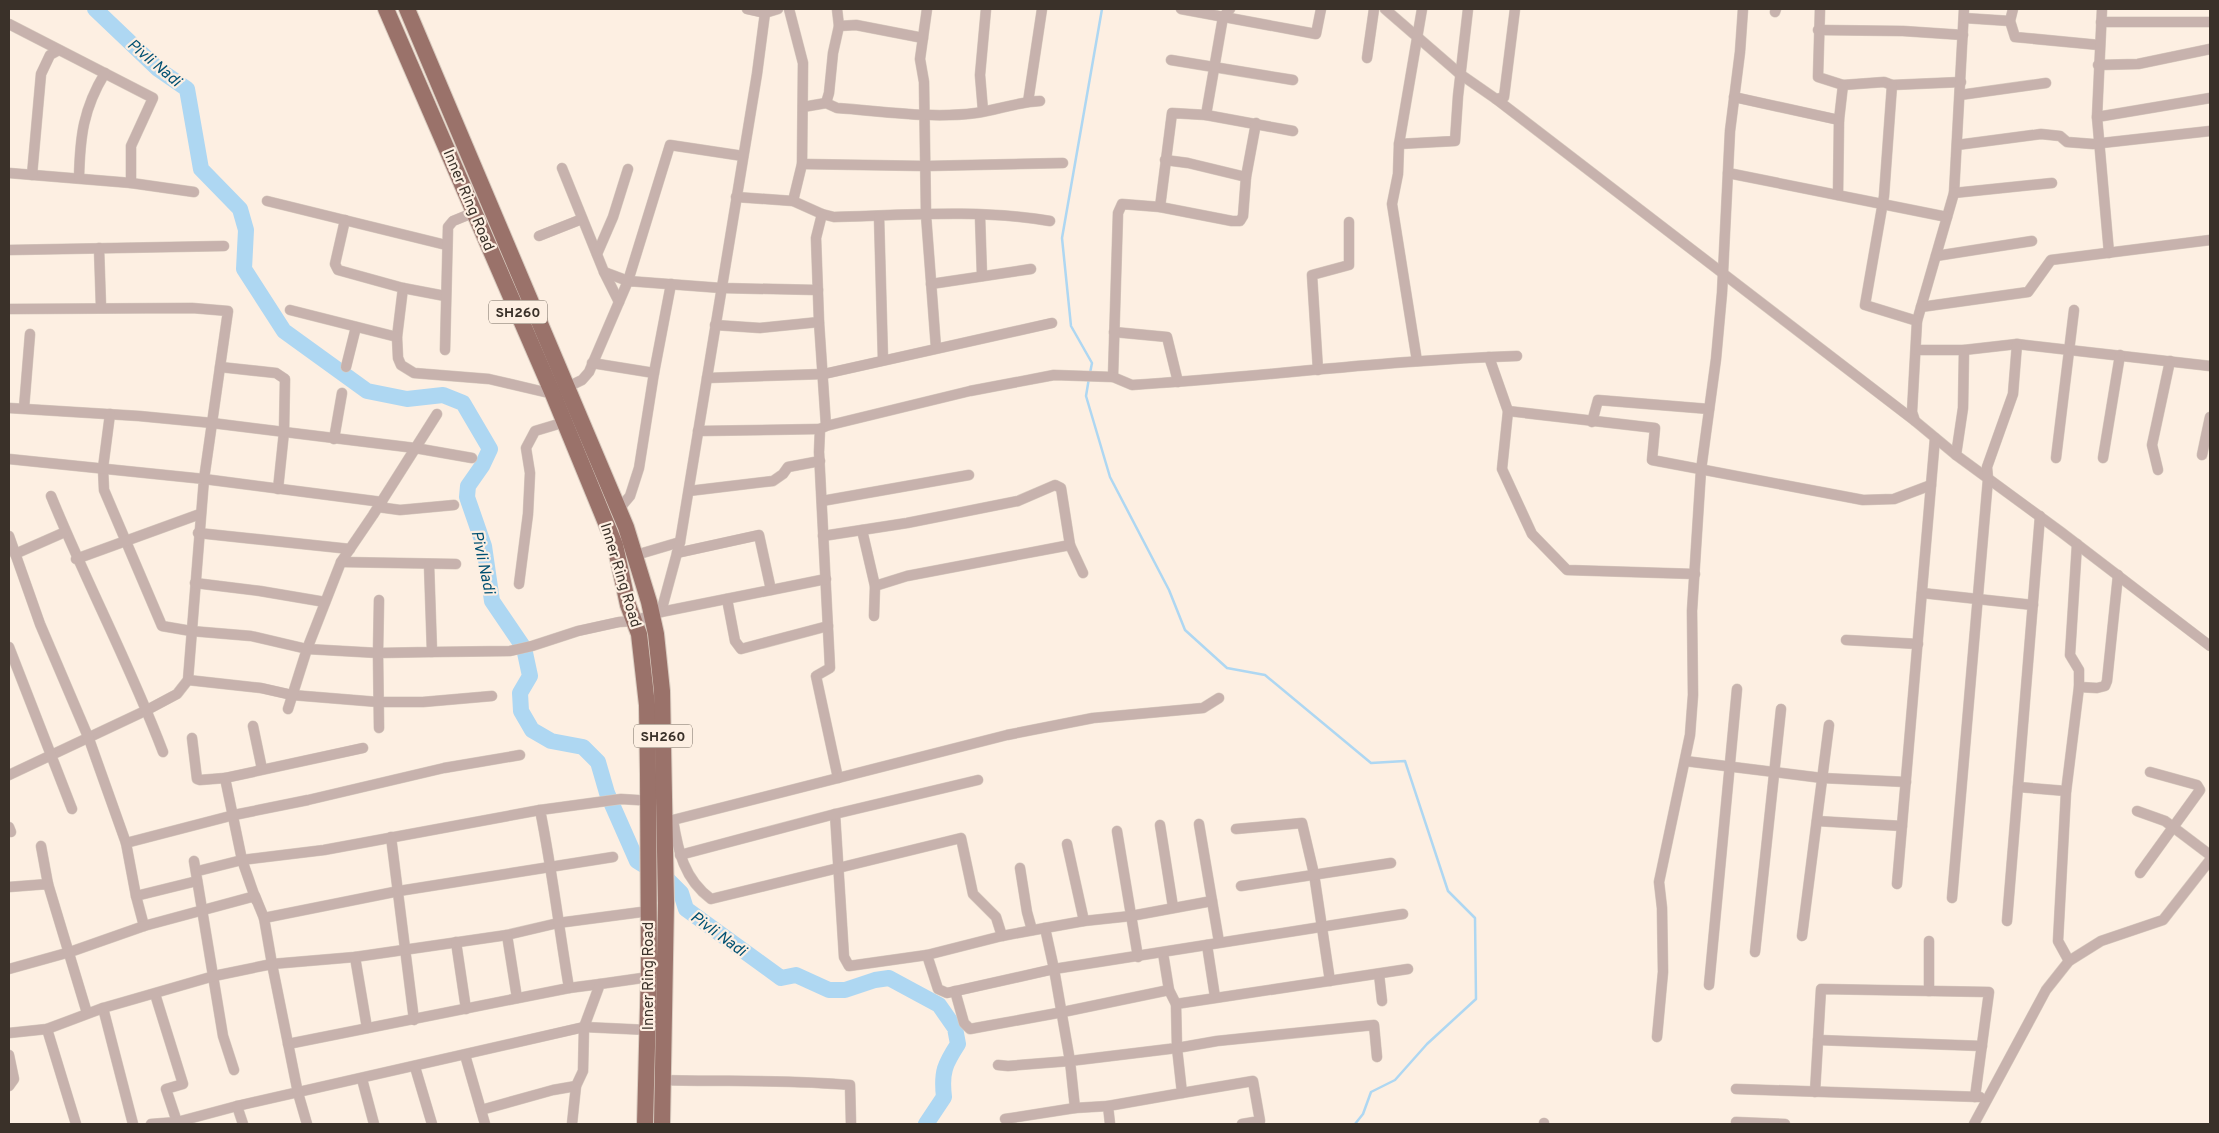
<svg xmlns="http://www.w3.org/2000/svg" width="2219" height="1133" font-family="Overpass,sans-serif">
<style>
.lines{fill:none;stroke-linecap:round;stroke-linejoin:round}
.stream{stroke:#aed7f2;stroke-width:2.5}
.river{stroke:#aed7f2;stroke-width:16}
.minor-casing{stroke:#dacdc1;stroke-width:11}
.trunk-casing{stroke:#dacdc1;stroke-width:18}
.minor{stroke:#c7b2ad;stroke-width:10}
.trunk{stroke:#9a726a;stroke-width:16}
.labels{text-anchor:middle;stroke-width:4.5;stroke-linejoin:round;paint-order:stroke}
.shield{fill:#fdefe2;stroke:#746a60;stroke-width:1}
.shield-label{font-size:14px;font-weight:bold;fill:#3a3129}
.street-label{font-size:15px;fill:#3a3129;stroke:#fdefe2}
.water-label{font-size:16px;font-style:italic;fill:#015072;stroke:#fdefe2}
</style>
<rect width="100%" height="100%" fill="#fdefe2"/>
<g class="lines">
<g class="stream">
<path d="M 1090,373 L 1092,363 L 1071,326 L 1062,238 L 1102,9"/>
<path d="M 1089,378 L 1086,396 L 1110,477 L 1169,590 L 1185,630 L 1227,668 L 1265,675 L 1371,763 L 1405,761 L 1448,891 L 1475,918 L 1476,999 L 1427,1044 L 1395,1080 L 1371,1092 L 1363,1114 L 1355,1124"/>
</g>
<path class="river" d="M 95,9 L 158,69 L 187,89 L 201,169 L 240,209 L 246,230 L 244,269 L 284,331 L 367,391 L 407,399 L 443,395 L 463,403 L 490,449 L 482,466 L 468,486 L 467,497 L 484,546 L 492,601 L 524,648 L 530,676 L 520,693 L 521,711 L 532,730 L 551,741 L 583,747 L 598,762 L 607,793 L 637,861 L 668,880 L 681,893 L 686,909 L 781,978 L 796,975 L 829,990 L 845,990 L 875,980 L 889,978 L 939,1005 L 955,1028 L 958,1044 C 945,1064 941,1072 944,1097 L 926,1124"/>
<g class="minor-casing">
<g id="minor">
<path d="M 747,9 L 765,13 L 778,9"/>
<path d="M 789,9 L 803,63 L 802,164 L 793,201"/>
<path d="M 837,9 L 839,26 L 856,25 L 923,38"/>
<path d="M 927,9 L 920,59 L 924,82 L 926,215 L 936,348"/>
<path d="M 1181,9 L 1316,34 L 1321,9"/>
<path d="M 1385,9 L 1460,74 L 1496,99 L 1504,97 L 1515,9"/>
<path d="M 1422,9 L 1399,144 L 1455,141 L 1458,96 L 1468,9"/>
<path d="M 1820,9 L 1818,77 L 1843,85 L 1884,82 L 1892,85 L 1961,82"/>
<path d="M 1964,9 L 1954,193 L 1917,321 L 1912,412 L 1915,421 L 1956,455 L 2061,532 L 2210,646"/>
<path d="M 2013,9 L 2010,21 L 2015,37 L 2099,45"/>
<path d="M 2102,9 L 2097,117 L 2109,253"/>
<path d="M 1775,12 L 1776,9"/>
<path d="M 1964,18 L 2010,21"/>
<path d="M 2101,22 L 2210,22"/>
<path d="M 9,24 L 153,98 L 131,146 L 131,183"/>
<path d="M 1818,30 L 1903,31 L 1963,35"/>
<path d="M 1367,58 L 1374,9"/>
<path d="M 1171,60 L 1293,80"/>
<path d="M 2098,65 L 2138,64 L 2210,49"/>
<path d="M 1892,85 L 1884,196 L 1865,305 L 1917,321"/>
<path d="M 1960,95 L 2046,83"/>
<path d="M 1734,97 L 1839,120"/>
<path d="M 1496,99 L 1915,421"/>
<path d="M 1028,102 L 1042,9"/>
<path d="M 826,103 L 829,93 L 833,53 L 839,26"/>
<path d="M 803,107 L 826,103 L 837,108 C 882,111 930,119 976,113 C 997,110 1018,102 1040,101"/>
<path d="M 983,111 L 980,75 L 986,9"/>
<path d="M 1206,115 L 1223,17 L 1230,9"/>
<path d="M 2097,117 L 2210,98"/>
<path d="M 1399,144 L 1398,174 L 1392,204 L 1417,361"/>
<path d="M 1957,145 L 2041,134 L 2060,136 L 2067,142 L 2093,144 L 2210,131"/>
<path d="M 1165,160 L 1188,163 L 1246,177"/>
<path d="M 802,164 L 926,166 L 1063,163"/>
<path d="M 562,168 L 604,272 L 619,302"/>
<path d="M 9,173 L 131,183 L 194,192"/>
<path d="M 1728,173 L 1947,217"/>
<path d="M 32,175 L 41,74 L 50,55 L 59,50"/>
<path d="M 79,178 C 80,137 83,109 105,73"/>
<path d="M 1954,193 L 2052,183"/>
<path d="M 1838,195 L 1839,120 L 1843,85"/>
<path d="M 736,197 L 793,201 L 822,214 L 834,217 C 905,215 980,209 1050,221"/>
<path d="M 267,201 L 446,245"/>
<path d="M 1160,207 L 1172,113 L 1206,115 L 1293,131"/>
<path d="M 822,214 L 816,238 L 819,322 L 826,426 L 820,429 L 819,452 L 830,668 L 816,676 L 838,778"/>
<path d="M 879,216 L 883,360"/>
<path d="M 980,216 L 982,276"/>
<path d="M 345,220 L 335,264 L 338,270 L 403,288 L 397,337 L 398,358 L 401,365 L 414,373 L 489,379 L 553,394 L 582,380 L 589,372 L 628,281 L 721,288 L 818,290"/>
<path d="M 539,236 L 582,219"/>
<path d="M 99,248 L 101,307"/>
<path d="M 9,250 L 224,246"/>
<path d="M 597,254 L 613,217 L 628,169"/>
<path d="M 1936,256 L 2032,241"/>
<path d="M 604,272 L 628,281 L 670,145 L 743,156"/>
<path d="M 931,284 L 1031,269"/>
<path d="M 403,288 L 445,296"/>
<path d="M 1921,307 L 2028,292 L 2051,260 L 2210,240"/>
<path d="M 9,309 L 192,308 L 228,311 L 212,423 L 139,416 L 9,408"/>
<path d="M 290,310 L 397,337"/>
<path d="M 715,325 L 760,328 L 819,322"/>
<path d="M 1114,332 L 1167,337 L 1178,382"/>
<path d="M 445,350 L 448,227 L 453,221 L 475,212"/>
<path d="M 1916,350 L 1964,350 L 2017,344 L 2210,366"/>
<path d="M 1489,357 L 1508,411 L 1502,469 L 1532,534 L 1567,570 L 1695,574"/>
<path d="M 592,363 L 654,373"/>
<path d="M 220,367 L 276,373 L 285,379 L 284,432 L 278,489"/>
<path d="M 346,367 L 356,327"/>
<path d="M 1318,370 L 1312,275 L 1349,265 L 1349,222"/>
<path d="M 1113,377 L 1118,213 L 1122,204 L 1160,207 L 1232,221 L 1240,221 L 1243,216 L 1246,177 L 1256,123"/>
<path d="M 707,378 L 824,374 L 1052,323"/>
<path d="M 24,408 L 30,334"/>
<path d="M 1508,411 L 1655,428 L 1652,460 L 1863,500 L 1894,499 L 1931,485"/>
<path d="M 110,414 L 103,468 L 104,490 L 162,626 L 191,631 L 251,636 L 307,649 L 378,653 L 379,600"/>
<path d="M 1592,422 L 1598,400 L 1709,409"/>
<path d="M 826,426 L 970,391 L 1054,375 L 1113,377 L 1132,385 C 1261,377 1389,360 1517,356"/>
<path d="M 698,431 L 820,429"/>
<path d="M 334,439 L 342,393"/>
<path d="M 1956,455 L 1963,408 L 1964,350"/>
<path d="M 2202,455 L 2210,417"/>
<path d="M 2056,458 L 2074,310"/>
<path d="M 2103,458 L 2120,355"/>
<path d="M 9,459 L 204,479 L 188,680 L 177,694 L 147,710 L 9,775"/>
<path d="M 2158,470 L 2152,445 L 2170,361"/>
<path d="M 689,491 L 773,481 L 783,474 L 788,467 L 820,461"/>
<path d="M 51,496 C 86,582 130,665 163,752"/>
<path d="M 822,501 L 969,475"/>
<path d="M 382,502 L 204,479 L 212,423 L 415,448 L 472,458"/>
<path d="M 378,507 L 400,510 L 454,505"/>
<path d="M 619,509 L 630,496 L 639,468 L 654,373 L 671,284"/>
<path d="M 862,530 L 875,586 L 907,576 L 1070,545 L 1083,573"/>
<path d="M 198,533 L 350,549"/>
<path d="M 9,536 L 40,624 L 89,739 L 126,843"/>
<path d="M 823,536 L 907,523 L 1018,501 L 1055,485 L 1061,488 L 1070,545"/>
<path d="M 677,553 L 759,535 L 771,590"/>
<path d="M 15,554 L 65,532"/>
<path d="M 636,555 L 680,542"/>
<path d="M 76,559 L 200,514"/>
<path d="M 341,562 L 456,564"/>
<path d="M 195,583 L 260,591 L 325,602"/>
<path d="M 519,584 L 528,514 L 530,473 L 526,448 L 535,431 L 565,422"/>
<path d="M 1922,593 L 2033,605"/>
<path d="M 727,599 L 735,641 L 741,649 L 828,626"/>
<path d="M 661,612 L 680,542 L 757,74 L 765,13"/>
<path d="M 874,616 L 875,586"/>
<path d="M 1846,640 L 1918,644"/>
<path d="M 9,647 L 72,809"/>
<path d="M 432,652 L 510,651 L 532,646 L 578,631 L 619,622 L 634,621 L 661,612 L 826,579"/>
<path d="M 188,680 L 261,688 L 292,695 L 378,702 L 423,702 L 492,696"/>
<path d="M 2079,687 L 2097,688 L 2105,686 L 2107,681 L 2118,575"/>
<path d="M 288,709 L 307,649 L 341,562 L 373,515 L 437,414"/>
<path d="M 253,726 L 262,769"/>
<path d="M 379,728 L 378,653 L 432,652 L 429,564"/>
<path d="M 192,738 L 197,779 L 200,780 L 225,778"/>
<path d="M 363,748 L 225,778 L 242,860 L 324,850 L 540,810"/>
<path d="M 520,755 L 444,768 L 308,800 L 234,815 L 126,843 L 136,896 L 144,926 L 255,896 L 264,918 L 399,891 L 613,857"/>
<path d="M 1685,761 L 1822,778 L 1906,782"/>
<path d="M 2018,787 L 2066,791"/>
<path d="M 2137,811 L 2165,821 L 2210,855"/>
<path d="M 835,814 L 844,957 L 849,966 L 927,955 L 938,989 L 947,993 L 1054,969 L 1070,1061 L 1008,1066 L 998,1065"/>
<path d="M 673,820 C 678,851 684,879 711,899 L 961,838 L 973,894 L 996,917 L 1002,936"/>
<path d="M 1817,821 L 1902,826"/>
<path d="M 665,822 L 1007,735 L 1093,718 L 1203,708 L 1219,698"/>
<path d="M 1199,824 L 1219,942"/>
<path d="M 1160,825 L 1173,907"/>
<path d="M 9,827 L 11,832"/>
<path d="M 1236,829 L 1302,823 L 1314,874 L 1330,981"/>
<path d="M 1117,831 L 1138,957"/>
<path d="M 391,837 L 414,1020"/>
<path d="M 1067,844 L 1084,921"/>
<path d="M 41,846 L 48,884"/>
<path d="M 680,855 L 835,814 L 978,780"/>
<path d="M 194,861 L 223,1036 L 234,1070"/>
<path d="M 1020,868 L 1027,912 L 1032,930"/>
<path d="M 202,870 L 242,860 L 256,900"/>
<path d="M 2140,873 L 2200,790 L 2197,785 L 2150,772"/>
<path d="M 1897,884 L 1935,438"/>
<path d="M 1241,886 L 1391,863"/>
<path d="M 9,887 L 48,884 L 87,1013"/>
<path d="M 136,896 L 197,881"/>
<path d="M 1952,898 L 1988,479 L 1987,467 L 2013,394 L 2017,344"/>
<path d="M 264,918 L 272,964 L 355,957 L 507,935 L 558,923 L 649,911"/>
<path d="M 2007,921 L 2040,516"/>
<path d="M 1045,928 L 1084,921 L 1131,916 L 1212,901"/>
<path d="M 507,935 L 517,998"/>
<path d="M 1802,936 L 1829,725"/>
<path d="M 456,942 L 466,1009"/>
<path d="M 1207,945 L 1215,997"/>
<path d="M 1755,952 L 1781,709"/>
<path d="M 1163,953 L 1169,990 L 1176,1004 L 1408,969"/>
<path d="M 927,955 L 1002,936 L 1045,928 L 1054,969 L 1403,914"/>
<path d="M 355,957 L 367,1028"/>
<path d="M 2069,961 L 2058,941 L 2066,792 L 2079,687 L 2079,670 L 2070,655 L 2077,544"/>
<path d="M 9,969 L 70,952 L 144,926"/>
<path d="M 1379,974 L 1382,1001"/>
<path d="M 1709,985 L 1737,689"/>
<path d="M 569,988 L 600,984"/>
<path d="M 955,991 L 964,1023 L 970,1029 L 1063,1012 L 1169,990"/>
<path d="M 1929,991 L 1929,941"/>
<path d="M 155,994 L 183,1084 L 166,1089 L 177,1122 L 237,1106 L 584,1027 L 648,1030"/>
<path d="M 103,1008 L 133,1124"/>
<path d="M 47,1029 L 76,1124"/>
<path d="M 9,1033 L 47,1029 L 103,1008 L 214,976 L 272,964 L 298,1093 L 307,1124"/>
<path d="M 1657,1037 L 1663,972 L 1662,908 L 1659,882 L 1690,735 L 1693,695 L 1692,611 L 1701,470 L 1716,359 L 1722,293 L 1730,131 L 1740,52 L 1743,9"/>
<path d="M 1818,1040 L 1982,1046"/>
<path d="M 288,1044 L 569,988 C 559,929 552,869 540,810 L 621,799 L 653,801"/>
<path d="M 9,1055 L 14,1079 L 9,1086"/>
<path d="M 465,1055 L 485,1124"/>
<path d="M 415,1067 L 432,1124"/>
<path d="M 362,1079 L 374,1124"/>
<path d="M 662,1080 C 725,1082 787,1079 850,1085 L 851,1124"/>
<path d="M 1736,1089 L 1980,1097"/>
<path d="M 1815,1092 L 1821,989 L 1989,992 L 1975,1097"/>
<path d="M 1182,1093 L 1253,1081 L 1260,1121 L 1242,1124"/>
<path d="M 237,1106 L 243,1124"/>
<path d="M 1108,1106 L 1075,1108 L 1070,1061 L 1177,1048 L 1176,1004"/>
<path d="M 481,1110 L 553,1090 L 576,1086"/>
<path d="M 1005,1119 L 1075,1108"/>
<path d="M 1736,1122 L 1785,1124"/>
<path d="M 151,1124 L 177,1122 L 177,1124"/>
<path d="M 572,1124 L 576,1086 L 583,1071 L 584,1027 L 600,984 L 649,977"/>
<path d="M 1110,1124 L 1108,1106 L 1182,1093 L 1177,1048 L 1217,1041 L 1374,1025 L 1377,1057"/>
<path d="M 1544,1124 L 1544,1123"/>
<path d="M 1974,1124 L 2046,990 L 2069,961 L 2101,941 L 2163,920 L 2210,860"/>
</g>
</g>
<g class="trunk-casing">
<g id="trunk">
<path d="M 386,9 L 553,394 L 615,545 L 628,605 L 639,634 L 647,705 L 648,774 L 649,969 L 645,1124"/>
<path d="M 407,9 L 626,527 L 649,602 L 656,634 L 662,691 L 666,903 L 662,1124"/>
</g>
</g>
<use href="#minor" class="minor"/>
<use href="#trunk" class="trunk"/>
</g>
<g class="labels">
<g class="shield">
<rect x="489" y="300.5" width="58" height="23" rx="4"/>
<rect x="634" y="724.5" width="58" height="23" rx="4"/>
</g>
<g class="shield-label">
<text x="518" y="317">SH260</text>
<text x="663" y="741">SH260</text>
</g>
<g class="street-label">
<text transform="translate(469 200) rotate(67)" y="5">Inner Ring Road</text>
<text transform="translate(621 575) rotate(73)" y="5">Inner Ring Road</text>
<text transform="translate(648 976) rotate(-90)" y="5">Inner Ring Road</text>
</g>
<g class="water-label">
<text transform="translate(155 62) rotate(40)" y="6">Pivli Nadi</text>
<text transform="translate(484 562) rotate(78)" y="6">Pivli Nadi</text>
<text transform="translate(719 933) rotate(36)" y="6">Pivli Nadi</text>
</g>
</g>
<rect width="2219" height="1133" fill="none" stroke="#3a3129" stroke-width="20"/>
</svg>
